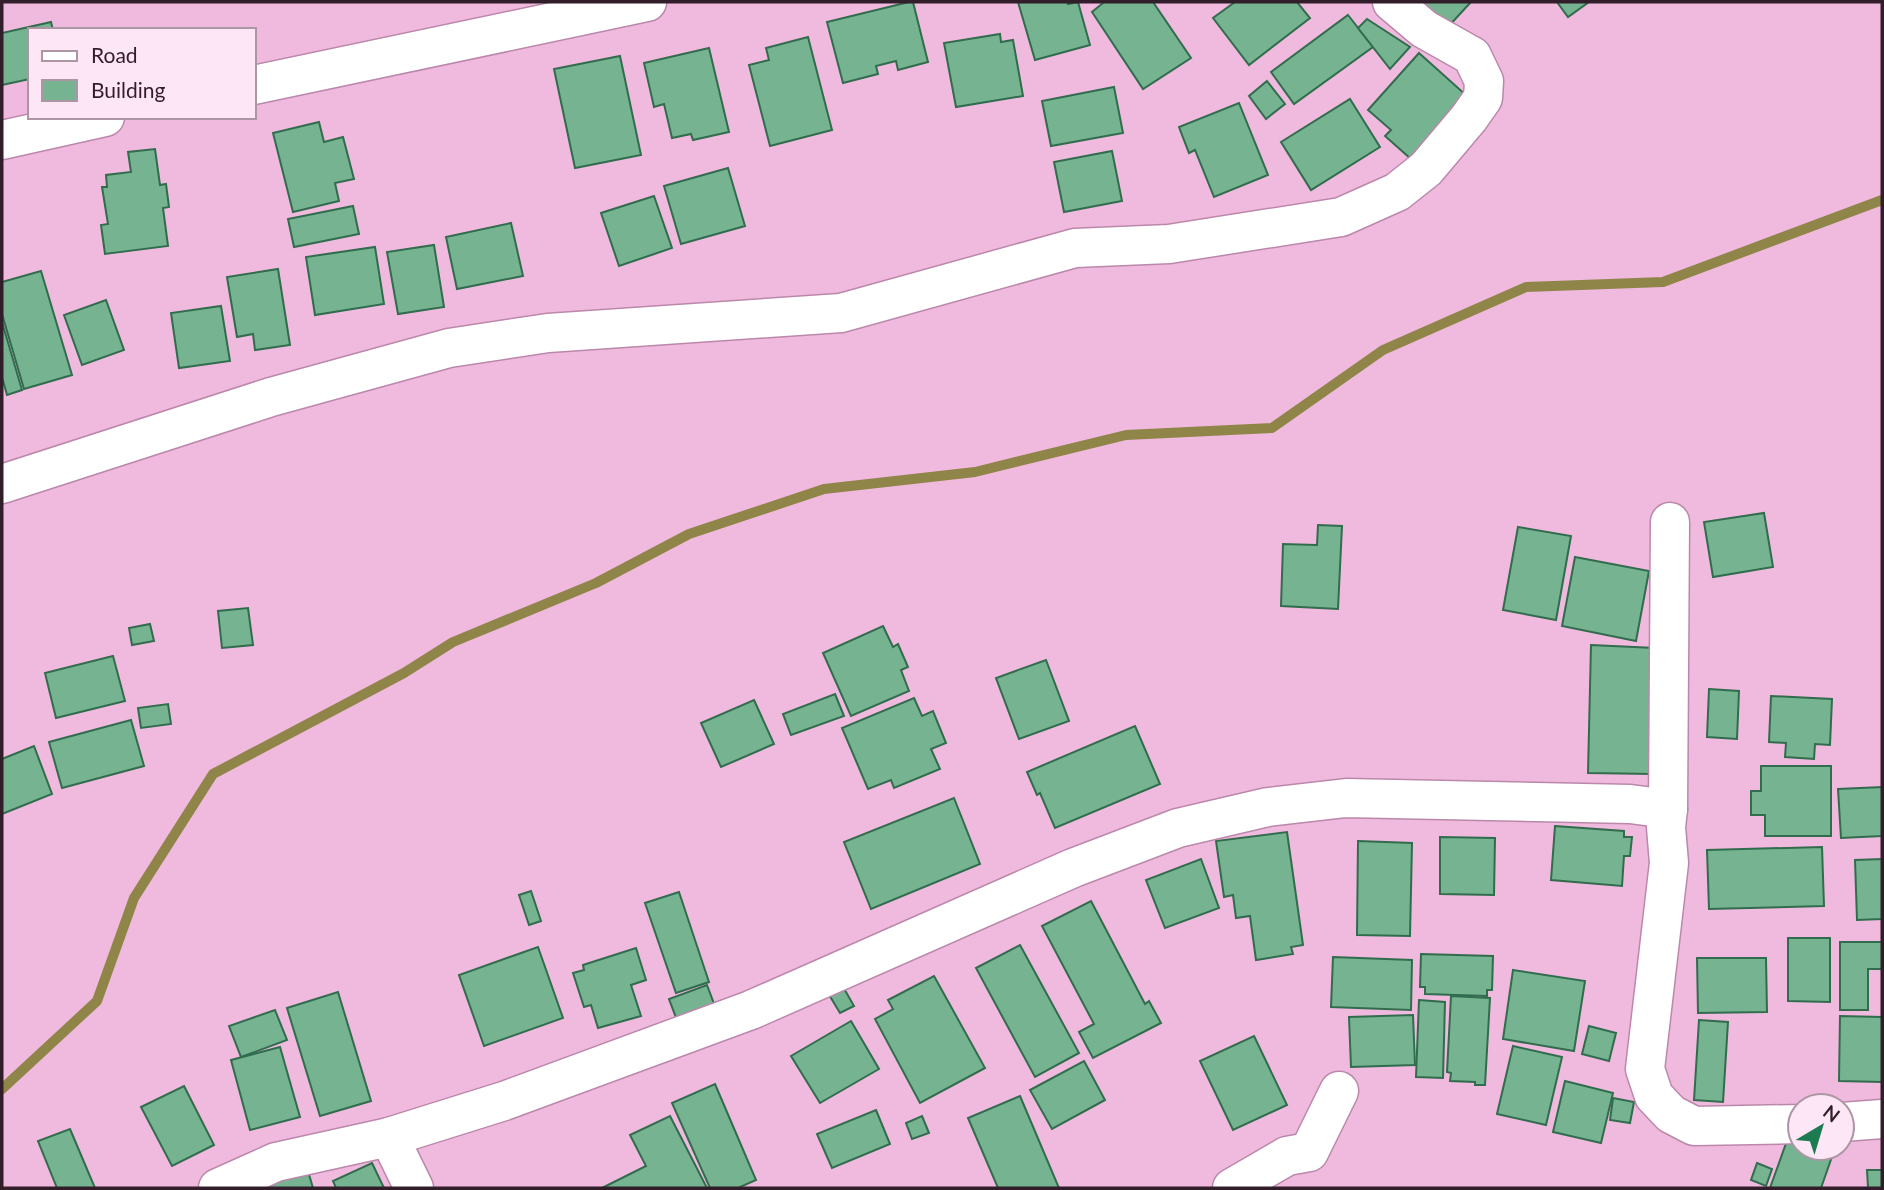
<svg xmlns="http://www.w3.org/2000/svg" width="1884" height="1190" font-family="Lato,sans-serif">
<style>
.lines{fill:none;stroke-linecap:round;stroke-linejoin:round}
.stream{stroke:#908548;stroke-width:10}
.building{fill:#75b391;stroke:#326c4e;stroke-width:2}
.minor-casing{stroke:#bb88ab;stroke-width:41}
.minor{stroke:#fff;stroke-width:38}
</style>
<rect width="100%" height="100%" fill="#f0bade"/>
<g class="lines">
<path class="stream" d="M 2,1089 L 97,1001 L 134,898 L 213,774 L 404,673 L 453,642 L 596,583 L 689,534 L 824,489 L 975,472 L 1126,435 L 1272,428 L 1383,350 L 1526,287 L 1663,282 L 1882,200"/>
</g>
<g class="building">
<path d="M 909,2 L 913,2 L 928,62 L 898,70 L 896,61 L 876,66 L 878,74 L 843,83 L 827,22 Z"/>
<path d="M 1018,2 L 1067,2 L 1068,4 L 1078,2 L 1090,45 L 1035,60 Z"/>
<path d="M 1102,2 L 1153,2 L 1191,58 L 1143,89 L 1092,12 L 1103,3 Z"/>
<path d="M 1235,2 L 1297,2 L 1310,18 L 1249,65 L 1213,18 Z"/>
<path d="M 1422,2 L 1471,2 L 1447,28 L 1421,3 Z"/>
<path d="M 1557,2 L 1589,2 L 1568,17 Z"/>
<path d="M 1348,15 L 1373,47 L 1294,104 L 1271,72 Z"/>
<path d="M 1367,19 L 1410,47 L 1390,69 L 1358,28 Z"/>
<path d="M 51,22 L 53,30 L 30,30 L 30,79 L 2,85 L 2,33 Z"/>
<path d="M 1000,34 L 1001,42 L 1013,40 L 1023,96 L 956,107 L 944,43 Z"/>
<path d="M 808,37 L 832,130 L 770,146 L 749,65 L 769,60 L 766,48 Z"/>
<path d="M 709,48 L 729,132 L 693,140 L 691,134 L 672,138 L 664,104 L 654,107 L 644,63 Z"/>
<path d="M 1419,53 L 1467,96 L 1411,159 L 1385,136 L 1391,130 L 1368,110 Z"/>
<path d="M 620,56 L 641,155 L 575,168 L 554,69 Z"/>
<path d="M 1267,81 L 1285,104 L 1266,119 L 1249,96 Z"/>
<path d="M 1114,87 L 1123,133 L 1051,146 L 1042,101 Z"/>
<path d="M 1350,99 L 1380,147 L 1311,190 L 1281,142 Z"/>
<path d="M 1239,103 L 1268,175 L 1214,197 L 1195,150 L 1189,153 L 1179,127 Z"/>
<path d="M 319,122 L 324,142 L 343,137 L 354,179 L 335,183 L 339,201 L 293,212 L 273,133 Z"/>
<path d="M 155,149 L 160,185 L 166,184 L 169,207 L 163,208 L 168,246 L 105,254 L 101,225 L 108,224 L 102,187 L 107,187 L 106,175 L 131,172 L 128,152 Z"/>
<path d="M 1112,151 L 1122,201 L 1064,212 L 1054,162 Z"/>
<path d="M 728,168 L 745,226 L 681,244 L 664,186 Z"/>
<path d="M 654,196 L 672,248 L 619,266 L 601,213 Z"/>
<path d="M 353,206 L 359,234 L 294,247 L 288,219 Z"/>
<path d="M 511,223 L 523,276 L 457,289 L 446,237 Z"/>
<path d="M 434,245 L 444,307 L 398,314 L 387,252 Z"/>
<path d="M 375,247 L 384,304 L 315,315 L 306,257 Z"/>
<path d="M 278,269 L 290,345 L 255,350 L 253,334 L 237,337 L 227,277 Z"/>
<path d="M 41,271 L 72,375 L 24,389 L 2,314 L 2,282 Z"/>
<path d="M 106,300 L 124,350 L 82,365 L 64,315 Z"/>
<path d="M 221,306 L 230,361 L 179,368 L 171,313 Z"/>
<path d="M 2,322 L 22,390 L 7,395 L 2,377 Z"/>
<path d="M 1764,513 L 1773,567 L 1713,577 L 1704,522 Z"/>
<path d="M 1318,525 L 1342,526 L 1338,609 L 1281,606 L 1283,544 L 1317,545 Z"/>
<path d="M 1518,527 L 1571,536 L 1556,620 L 1503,610 Z"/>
<path d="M 1575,557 L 1649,571 L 1636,641 L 1562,626 Z"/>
<path d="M 248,608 L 253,645 L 222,648 L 218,611 Z"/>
<path d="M 150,624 L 154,641 L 132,645 L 129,628 Z"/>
<path d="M 883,626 L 893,647 L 898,644 L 908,667 L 901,670 L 909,691 L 851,716 L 823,653 Z"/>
<path d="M 1591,645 L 1655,648 L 1652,774 L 1588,773 Z"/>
<path d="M 113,656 L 125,701 L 56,718 L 45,673 Z"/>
<path d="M 1046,660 L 1069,721 L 1019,739 L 996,678 Z"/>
<path d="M 1709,689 L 1739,691 L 1737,739 L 1707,737 Z"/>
<path d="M 835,694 L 844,716 L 791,735 L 783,714 Z"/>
<path d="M 1771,696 L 1832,699 L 1830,745 L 1815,744 L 1814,759 L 1785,757 L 1786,743 L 1769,742 Z"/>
<path d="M 914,698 L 922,716 L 933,711 L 946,743 L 931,749 L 940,769 L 894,788 L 891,780 L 868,789 L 842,728 Z"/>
<path d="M 754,700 L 774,744 L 721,767 L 701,723 Z"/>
<path d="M 168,704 L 171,724 L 141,728 L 138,708 Z"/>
<path d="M 131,720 L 144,766 L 62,788 L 49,742 Z"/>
<path d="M 1135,726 L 1160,784 L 1055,828 L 1040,793 L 1037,795 L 1027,772 Z"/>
<path d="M 34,746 L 52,794 L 2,814 L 2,759 Z"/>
<path d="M 1761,766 L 1831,766 L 1831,836 L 1765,836 L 1765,815 L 1751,815 L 1751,791 L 1761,791 Z"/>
<path d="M 1882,787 L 1882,836 L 1841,838 L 1838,789 Z"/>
<path d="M 954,798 L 980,864 L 871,909 L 844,842 Z"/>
<path d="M 1555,826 L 1624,831 L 1624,837 L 1632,837 L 1630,856 L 1624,856 L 1622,886 L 1551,880 Z"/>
<path d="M 1287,832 L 1303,945 L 1291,947 L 1293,954 L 1256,960 L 1250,916 L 1236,918 L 1233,895 L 1224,897 L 1216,841 Z"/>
<path d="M 1440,837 L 1495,838 L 1494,895 L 1440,894 Z"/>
<path d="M 1358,841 L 1412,843 L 1410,936 L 1357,935 Z"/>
<path d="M 1822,847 L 1824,906 L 1709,909 L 1707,850 Z"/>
<path d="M 1201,859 L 1219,908 L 1165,928 L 1146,880 Z"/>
<path d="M 1882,859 L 1882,919 L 1857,920 L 1855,860 Z"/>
<path d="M 531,891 L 541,921 L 529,925 L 519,895 Z"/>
<path d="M 679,892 L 709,982 L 676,993 L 645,903 Z"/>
<path d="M 1091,901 L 1145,1004 L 1149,1001 L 1161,1023 L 1093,1058 L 1079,1032 L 1094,1024 L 1042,926 Z"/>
<path d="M 1788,938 L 1830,938 L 1830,1002 L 1788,1001 Z"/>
<path d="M 1840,942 L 1882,942 L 1882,969 L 1868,969 L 1868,1010 L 1840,1010 Z"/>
<path d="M 1020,945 L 1079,1053 L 1035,1077 L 976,968 Z"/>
<path d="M 538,947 L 563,1018 L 484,1046 L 459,975 Z"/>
<path d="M 636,948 L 646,980 L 631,985 L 641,1016 L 598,1028 L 591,1005 L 584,1007 L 573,973 L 584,970 L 583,965 Z"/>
<path d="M 1421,954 L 1493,956 L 1492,990 L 1487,990 L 1487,996 L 1425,994 L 1425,987 L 1420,987 Z"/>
<path d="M 1333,957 L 1412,960 L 1411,1010 L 1331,1007 Z"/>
<path d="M 1697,958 L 1766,958 L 1767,1012 L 1698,1013 Z"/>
<path d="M 1513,970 L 1585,981 L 1574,1051 L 1503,1039 Z"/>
<path d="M 934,976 L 985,1068 L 920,1103 L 875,1019 L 893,1009 L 888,1000 Z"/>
<path d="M 707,985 L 716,1009 L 678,1023 L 669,999 Z"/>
<path d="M 842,985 L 854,1006 L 840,1013 L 828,993 Z"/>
<path d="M 338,992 L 371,1101 L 320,1116 L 287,1008 Z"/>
<path d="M 1451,996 L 1490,998 L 1485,1085 L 1475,1085 L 1475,1082 L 1450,1081 L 1451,1073 L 1447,1072 Z"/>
<path d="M 1419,1000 L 1445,1002 L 1443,1078 L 1416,1077 Z"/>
<path d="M 275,1010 L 287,1040 L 241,1057 L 229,1026 Z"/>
<path d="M 1413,1015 L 1415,1065 L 1351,1067 L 1349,1017 Z"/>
<path d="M 1840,1016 L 1882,1017 L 1882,1082 L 1839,1081 Z"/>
<path d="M 1699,1020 L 1728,1022 L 1723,1102 L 1694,1100 Z"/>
<path d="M 851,1021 L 879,1069 L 820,1103 L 791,1056 Z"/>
<path d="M 1589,1026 L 1616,1033 L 1609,1061 L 1582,1054 Z"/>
<path d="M 1254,1036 L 1287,1105 L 1233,1130 L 1200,1061 Z"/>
<path d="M 1513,1046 L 1562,1057 L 1546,1125 L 1497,1114 Z"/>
<path d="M 280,1047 L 300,1117 L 250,1130 L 231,1060 Z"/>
<path d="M 1084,1061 L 1105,1100 L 1052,1129 L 1030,1090 Z"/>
<path d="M 1565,1081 L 1613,1093 L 1601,1143 L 1553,1132 Z"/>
<path d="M 715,1084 L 756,1180 L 738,1188 L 710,1188 L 672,1103 Z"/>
<path d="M 184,1086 L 214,1145 L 172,1166 L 141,1107 Z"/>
<path d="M 1020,1096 L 1059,1188 L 998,1188 L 968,1118 Z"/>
<path d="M 1613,1098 L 1634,1102 L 1630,1123 L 1610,1120 Z"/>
<path d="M 876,1110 L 890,1144 L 832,1168 L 817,1134 Z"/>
<path d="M 670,1116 L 707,1188 L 602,1188 L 646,1166 L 630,1135 Z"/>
<path d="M 922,1116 L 929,1133 L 912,1139 L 906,1123 Z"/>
<path d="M 70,1129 L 95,1188 L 57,1188 L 38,1141 Z"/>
<path d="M 1789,1135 L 1800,1139 L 1800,1148 L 1825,1148 L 1834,1151 L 1821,1188 L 1770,1188 Z"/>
<path d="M 372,1163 L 384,1188 L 336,1188 L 333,1181 Z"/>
<path d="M 1757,1163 L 1772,1169 L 1766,1186 L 1751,1180 Z"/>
<path d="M 1882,1164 L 1882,1188 L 1868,1188 L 1867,1170 L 1882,1170 Z"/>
<path d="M 308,1171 L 313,1188 L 263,1188 L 261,1182 Z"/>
</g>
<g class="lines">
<g class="minor-casing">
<g id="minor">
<path d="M 254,85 L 647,2"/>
<path d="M 2,140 L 105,117"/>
<path d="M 2,484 L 271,397 L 449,348 L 548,333 L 841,313 L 1075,248 L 1169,244 L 1341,217 L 1397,192 L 1426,169 L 1469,118 L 1483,98 L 1484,81 L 1472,56 L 1424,29 L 1392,2"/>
<path d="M 1668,809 L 1670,522"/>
<path d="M 1842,1122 L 1882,1119"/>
<path d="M 389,1137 L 414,1188"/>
<path d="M 218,1188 L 276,1162 L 389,1137 L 504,1101 L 751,1010 L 1073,868 L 1178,828 L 1268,807 L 1346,798 L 1630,804 L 1668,809 L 1666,827 L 1669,863 L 1645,1069 L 1654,1096 L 1671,1114 L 1694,1126 L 1800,1124"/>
<path d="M 1232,1188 L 1287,1156 L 1309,1152 L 1339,1091"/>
</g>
</g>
<use href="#minor" class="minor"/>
</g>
<rect width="1884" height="1190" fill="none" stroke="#321e2b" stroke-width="7"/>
<rect x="28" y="28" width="228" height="91" fill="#fde6f5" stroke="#ac96a4" stroke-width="2"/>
<rect x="42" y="51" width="35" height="10" fill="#ffffff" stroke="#ac96a4" stroke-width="2"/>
<text x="91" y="63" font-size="21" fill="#321e2b">Road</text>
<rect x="42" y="80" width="35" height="21" fill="#75b391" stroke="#ac96a4" stroke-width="2"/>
<text x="91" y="98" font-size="21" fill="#321e2b">Building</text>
<g transform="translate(1821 1127) rotate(38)"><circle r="33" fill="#fde6f5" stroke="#ac96a4" stroke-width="2"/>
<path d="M0-5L12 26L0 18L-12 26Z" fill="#1d7b51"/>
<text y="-10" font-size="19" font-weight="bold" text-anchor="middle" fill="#321e2b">N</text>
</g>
</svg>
